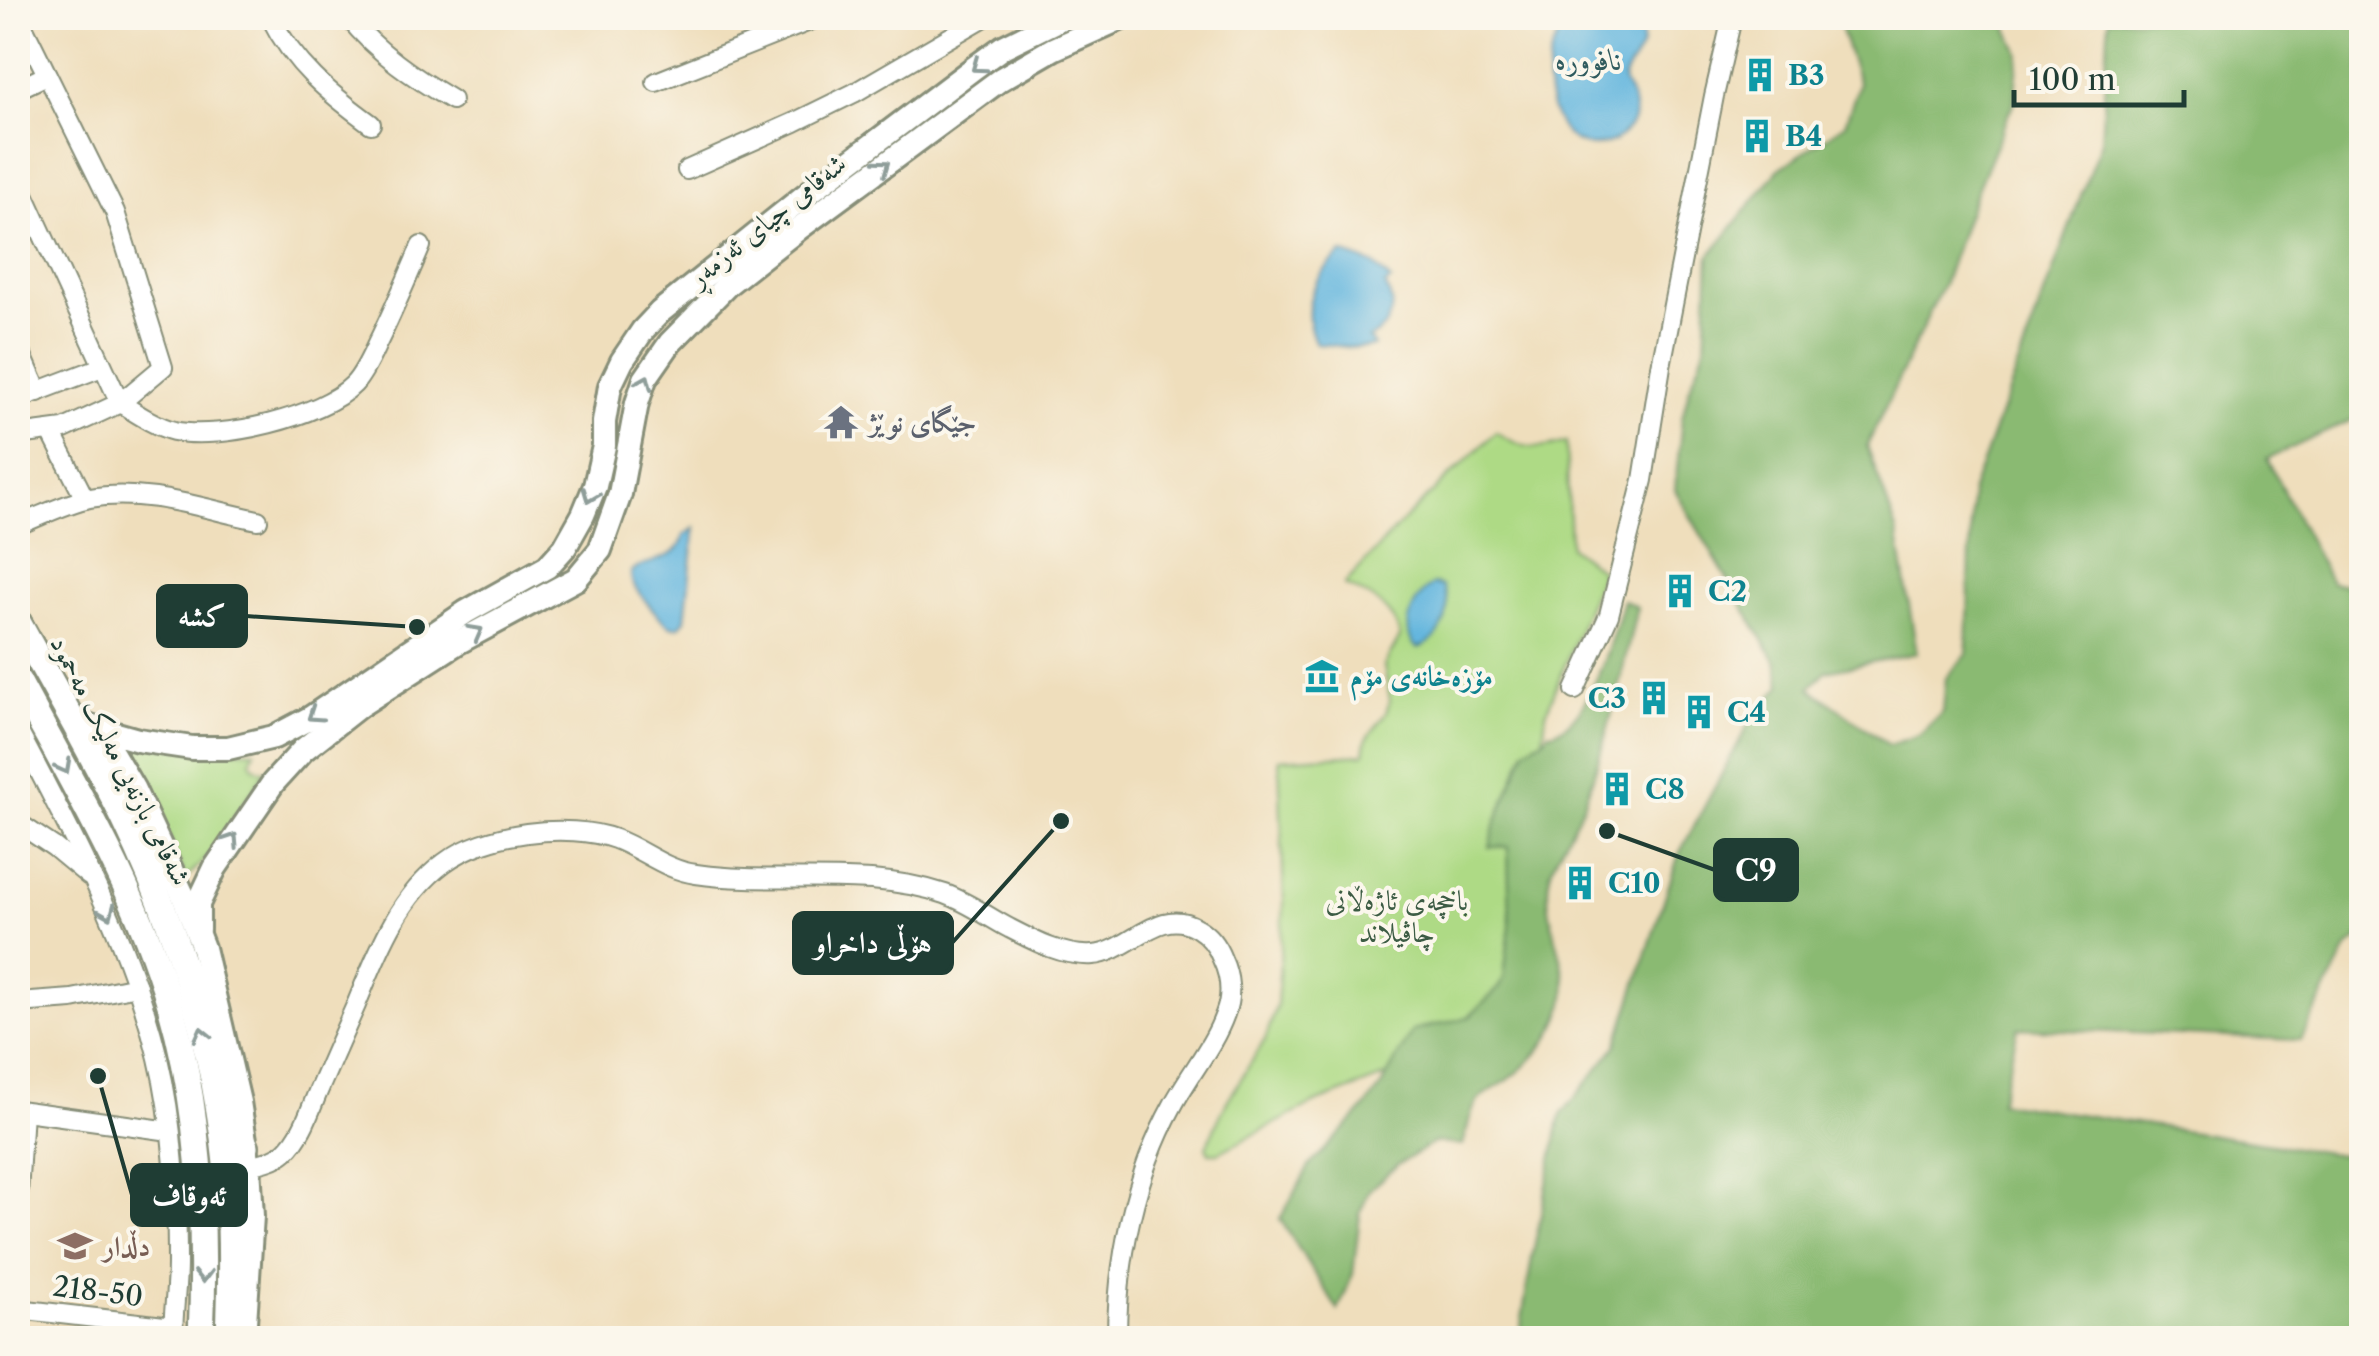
<svg xmlns="http://www.w3.org/2000/svg" width="2379" height="1356" font-family="'Libre Caslon Text',Amiri,serif">
<style>
.green{fill:#aeda85;stroke:#668c5c;stroke-width:2.5}
.forest{fill:#8aba72;stroke:#547c53;stroke-width:2.5}
.water{fill:#63b6de;stroke:#417a89;stroke-width:2.5}
.lines{fill:none;stroke-linecap:round;stroke-linejoin:round}
.minor-casing{stroke:#878e78;stroke-width:22}
.major-casing{stroke:#878e78;stroke-width:28}
.highway-casing{stroke:#878e78;stroke-width:30}
.minor{stroke:#fff;stroke-width:18}
.major{stroke:#fff;stroke-width:22}
.highway{stroke:#fff;stroke-width:25}
.oneway{stroke:#8f9e9a}
.labels{text-anchor:middle;stroke-width:8;stroke-linejoin:round;paint-order:stroke}
.culture-label{font-size:28px;font-weight:bold;fill:#0d838f;stroke:#fbf7ec;text-anchor:start}
.street-label{font-size:28px;fill:#1f3d34;stroke:#fbf7ec}
.worship-label{font-size:28px;font-weight:bold;fill:#5b616d;stroke:#fbf7ec;text-anchor:start}
.park-label{font-size:28px;fill:#3c5c44;stroke:#fbf7ec}
.education-label{font-size:28px;font-weight:bold;fill:#785e54;stroke:#fbf7ec;text-anchor:start}
.water-label{font-size:30px;font-style:italic;fill:#305b5e;stroke:#fbf7ec}
.leader{fill:none;stroke:#1f3d34;stroke-width:4}
.callout-dot{fill:#1f3d34;stroke:#fbf7ec;stroke-width:4}
.callout{fill:#1f3d34;stroke:#1f3d34;stroke-width:4}
.callout-label{font-size:30px;text-anchor:middle;font-weight:bold;fill:#fff}
</style>
<rect width="100%" height="100%" fill="#fbf7ec"/>
<filter id="ink" filterUnits="userSpaceOnUse"><feTurbulence type="fractalNoise" baseFrequency=".01" numOctaves="2"/><feDisplacementMap in="SourceGraphic" scale="20" xChannelSelector="R" yChannelSelector="G"/><feConvolveMatrix kernelMatrix="1 2 1 2 8 2 1 2 1" color-interpolation-filters="sRGB"/></filter>
<filter id="wash" filterUnits="userSpaceOnUse"><feTurbulence type="fractalNoise" baseFrequency=".0048" numOctaves="4" result="noise"/><feDisplacementMap in="SourceGraphic" scale="40" xChannelSelector="R" yChannelSelector="G"/><feGaussianBlur stdDeviation="2.25" result="paint"/><feColorMatrix in="noise" values="0 0 0 0 0 0 0 0 0 0 0 0 0 0 0 0 0 1.4 0 .05"/><feComposite in="paint" operator="in"/></filter>
<g filter="url(#wash)">
<rect width="100%" height="100%" fill="#efdebc"/>
<g class="green">
<path d="M 1496,432 C 1523,449 1536,452 1566,442 L 1570,547 L 1602,571 L 1546,713 L 1543,739 L 1526,749 L 1496,822 L 1491,847 L 1508,846 L 1513,1011 L 1420,1028 L 1389,1075 L 1313,1104 L 1218,1153 L 1209,1153 L 1206,1147 L 1226,1103 L 1265,1040 L 1277,1005 L 1284,903 L 1279,759 L 1364,754 L 1366,740 L 1386,713 L 1390,700 L 1384,666 L 1400,637 C 1393,606 1371,597 1344,585 L 1407,517 Z"/>
<path d="M 118,743 L 255,751 L 251,758 C 251,767 258,771 266,771 L 208,857 L 186,878 L 158,814 Z"/>
</g>
<g class="forest">
<path d="M 1837,18 L 2003,18 L 2019,53 L 2014,101 L 1971,204 L 1944,282 L 1867,446 L 1897,531 L 1917,653 L 1826,671 L 1810,688 L 1889,745 L 1919,735 L 1943,712 L 1946,678 L 1967,654 L 1972,490 L 2101,141 L 2109,18 L 2361,18 L 2361,416 L 2267,459 L 2331,583 L 2361,586 L 2361,935 L 2347,949 L 2301,1040 L 2018,1028 L 2000,1102 L 2361,1158 L 2361,1338 L 1519,1338 L 1532,1258 L 1561,1115 L 1617,1045 L 1679,854 L 1752,718 L 1781,686 L 1776,662 L 1675,490 L 1682,418 L 1689,390 L 1705,348 L 1709,257 L 1778,170 L 1845,124 L 1859,84 Z"/>
<path d="M 1623,600 L 1637,607 C 1622,674 1607,741 1583,805 C 1574,828 1556,850 1550,874 C 1539,919 1575,966 1563,1008 C 1555,1036 1531,1063 1508,1080 C 1498,1087 1484,1092 1477,1102 C 1469,1114 1467,1131 1463,1145 L 1435,1142 L 1396,1166 L 1369,1190 L 1360,1214 L 1353,1274 L 1338,1310 L 1280,1219 L 1310,1165 L 1363,1110 L 1381,1087 L 1412,1031 L 1469,1017 L 1500,987 L 1504,977 L 1510,925 L 1508,847 L 1490,847 L 1496,822 L 1526,749 L 1543,739 L 1549,732 C 1588,730 1614,632 1623,600 Z"/>
</g>
<g class="water">
<path d="M 1573,18 L 1632,18 C 1656,50 1632,53 1623,80 C 1626,90 1634,99 1634,109 C 1635,119 1629,129 1621,136 C 1613,143 1603,146 1592,146 C 1550,143 1541,81 1552,50 C 1556,38 1564,27 1573,18 Z"/>
<path d="M 1342,253 L 1373,264 L 1391,281 L 1385,285 C 1398,306 1391,327 1369,339 L 1374,346 C 1354,351 1336,344 1316,344 C 1299,308 1313,277 1342,253 Z"/>
<path d="M 695,528 L 685,620 C 680,625 680,629 671,626 C 663,623 634,589 632,581 C 631,578 631,575 631,572 C 649,558 680,561 684,535 Z"/>
<path d="M 1434,584 L 1442,586 C 1455,607 1442,643 1417,648 C 1398,630 1414,595 1434,584 Z"/>
</g>
</g>
<g filter="url(#ink)">
<g class="lines">
<g class="minor-casing">
<g id="minor">
<path d="M 271,18 C 294,65 330,94 371,124"/>
<path d="M 349,18 C 378,53 413,77 452,100"/>
<path d="M 656,82 L 817,18"/>
<path d="M 18,89 L 47,75"/>
<path d="M 687,170 L 795,122 L 854,93 L 983,18"/>
<path d="M 18,181 L 120,403 L 163,367 L 115,212 L 19,18"/>
<path d="M 18,346 L 38,392"/>
<path d="M 18,399 L 102,367"/>
<path d="M 51,432 L 85,499"/>
<path d="M 18,435 L 64,429 L 120,403 C 136,413 155,426 174,431 C 219,441 322,417 354,384 C 364,373 371,357 377,344 C 393,312 407,279 421,246"/>
<path d="M 18,525 C 41,516 66,503 90,498 C 145,488 204,509 258,520"/>
<path d="M 1575,690 L 1609,615 L 1643,480 L 1661,366 L 1714,96 L 1732,18"/>
<path d="M 18,731 C 73,835 130,942 158,1058 C 174,1124 177,1195 177,1263 C 177,1288 173,1313 173,1338"/>
<path d="M 18,823 L 54,847 L 89,876"/>
<path d="M 18,1003 L 72,999 L 137,986"/>
<path d="M 18,1110 L 170,1131"/>
<path d="M 249,1166 C 262,1163 276,1160 286,1151 C 303,1135 311,1107 320,1087 C 332,1059 344,1032 356,1005 C 377,954 397,898 444,863 C 484,832 568,822 615,839 C 644,850 665,870 696,874 C 778,886 864,867 945,894 C 968,902 988,917 1009,928 C 1034,941 1064,957 1093,955 C 1129,953 1159,904 1197,928 C 1209,935 1217,946 1222,959 C 1230,976 1232,996 1225,1014 C 1214,1045 1189,1075 1173,1105 C 1135,1174 1117,1260 1117,1338"/>
<path d="M 18,1194 L 23,1111"/>
<path d="M 18,1309 L 173,1327"/>
</g>
</g>
<g class="major-casing">
<g id="major">
<path d="M 90,726 L 113,754 L 133,788 L 182,893 L 203,948 L 239,1102 L 249,1166 L 252,1216 L 244,1338"/>
<path d="M 92,727 L 138,740 L 192,748 L 228,748 L 274,737 L 310,718 L 466,612 L 547,567 L 565,547 L 583,515 L 595,486 L 604,446 L 604,422 L 610,386 L 622,361 L 643,330 L 660,312 L 802,198 L 974,68 L 1003,47 L 1062,18"/>
<path d="M 198,929 L 198,904 L 215,868 L 273,783 L 303,750 L 359,706 L 457,643 L 576,579 L 600,550 L 620,494 L 637,403 L 645,379 L 670,343 L 729,283 L 798,229 L 1001,79 L 1053,49 L 1122,18"/>
</g>
</g>
<g class="highway-casing">
<g id="highway">
<path d="M 18,622 C 54,688 93,754 126,823 C 169,913 203,1012 219,1111 C 232,1186 232,1263 229,1338"/>
<path d="M 18,681 C 74,786 137,890 170,1005 C 201,1111 206,1229 201,1338"/>
<path d="M 226,1106 L 246,1146"/>
</g>
</g>
<use href="#minor" class="minor"/>
<use href="#major" class="major"/>
<use href="#highway" class="highway"/>
</g>
<defs><path id="oneway-chevron" d="M-2-3.5L2.5 0L-2 3.5" fill="none" stroke-width="1.6" stroke-linecap="round" stroke-linejoin="round" transform="scale(2.5)"/></defs>
<g class="oneway">
<use href="#oneway-chevron" transform="translate(978 66) rotate(144)"/>
<use href="#oneway-chevron" transform="translate(883 166) rotate(-36)"/>
<use href="#oneway-chevron" transform="translate(645 382) rotate(-67)"/>
<use href="#oneway-chevron" transform="translate(590 496) rotate(111)"/>
<use href="#oneway-chevron" transform="translate(476 632) rotate(-29)"/>
<use href="#oneway-chevron" transform="translate(314 715) rotate(146)"/>
<use href="#oneway-chevron" transform="translate(64 767) rotate(62)"/>
<use href="#oneway-chevron" transform="translate(232 840) rotate(-57)"/>
<use href="#oneway-chevron" transform="translate(108 912) rotate(67)"/>
<use href="#oneway-chevron" transform="translate(202 1034) rotate(-104)"/>
<use href="#oneway-chevron" transform="translate(203 1276) rotate(89)"/>
</g>
</g>
<defs>
<g id="building-bare" transform="scale(2.7)"><path d="M-4-6H4V6H1V3H-1V6H-4ZM-2.5-4.3h1.7v1.8h-1.7ZM.8-4.3h1.7v1.8H.8ZM-2.5-1h1.7V.8h-1.7ZM.8-1h1.7V.8H.8Z" fill="#0f9aa8" stroke="#fbf7ec" stroke-width="2.5" paint-order="stroke"/></g>
<g id="temple-bare" transform="scale(2.7)"><path d="M0-6L5-2H3V0L6.5 2.5H4V6H1.5V3h-3V6H-4V2.5H-6.5L-3 0V-2H-5Z" fill="#6b7280" stroke="#fbf7ec" stroke-width="2.5" paint-order="stroke"/></g>
<g id="museum-bare" transform="scale(2.7)"><path d="M0-6L6-3V-2H-6V-3ZM-5-1h2V3h-2ZM-1-1h2V3h-2ZM3-1h2V3H3ZM-6 4H6V6H-6Z" fill="#0f9aa8" stroke="#fbf7ec" stroke-width="2.5" paint-order="stroke"/></g>
<g id="school-bare" transform="scale(2.7)"><path d="M0-5L7-2L0 1L-7-2ZM-4 1L0 2.5L4 1V4Q0 6-4 4Z" fill="#8d6e63" stroke="#fbf7ec" stroke-width="2.5" paint-order="stroke"/></g>
</defs>
<g fill-rule="evenodd">
<use href="#building-bare" x="1760" y="75"/>
<use href="#building-bare" x="1757" y="136"/>
<use href="#temple-bare" x="841" y="422"/>
<use href="#building-bare" x="1680" y="591"/>
<use href="#museum-bare" x="1322" y="676"/>
<use href="#building-bare" x="1654" y="698"/>
<use href="#building-bare" x="1699" y="712"/>
<use href="#building-bare" x="1617" y="789"/>
<use href="#building-bare" x="1580" y="883"/>
<use href="#school-bare" x="75" y="1246"/>
</g>
<g class="labels">
<g class="culture-label">
<text x="1788" y="85">B3</text>
<text x="1785" y="146">B4</text>
<text x="1708" y="601">C2</text>
<text x="1350" y="686">مۆزەخانەی مۆم</text>
<text x="1626" y="708" text-anchor="end">C3</text>
<text x="1727" y="722">C4</text>
<text x="1645" y="799">C8</text>
<text x="1608" y="893">C10</text>
</g>
<g class="street-label">
<text transform="translate(767 220) rotate(-39)" y="10">شەقامی چیای ئەزمەڕ</text>
<text transform="translate(121 760) rotate(63)" y="10">شەقامی بازنەیی مەلیک مەحمود</text>
<text transform="translate(98 1291) rotate(7)" y="10">218-50</text>
</g>
<g class="worship-label">
<text x="869" y="432">جێگای نوێژ</text>
</g>
<g class="park-label">
<text x="1397" y="910">باخچەی ئاژەڵانی<tspan x="1397" dy="32">چاڤیلاند</tspan></text>
</g>
<g class="education-label">
<text x="103" y="1256">دڵدار</text>
</g>
<g class="water-label">
<text x="1589" y="70">نافوورە</text>
</g>
</g>
<path class="leader" d="M417 627L246 616M1607 831L1715 870M1061 821L952 943M98 1076L132 1195"/>
<g class="callout-dot">
<circle cx="417" cy="627" r="10"/>
<circle cx="1607" cy="831" r="10"/>
<circle cx="1061" cy="821" r="10"/>
<circle cx="98" cy="1076" r="10"/>
</g>
<g class="callout">
<rect x="158" y="586" width="88" height="60" rx="10"/>
<rect x="1715" y="840" width="82" height="60" rx="10"/>
<rect x="794" y="913" width="158" height="60" rx="10"/>
<rect x="132" y="1165" width="114" height="60" rx="10"/>
</g>
<g class="callout-label">
<text x="202" y="626">كشه</text>
<text x="1756" y="881">C9</text>
<text x="873" y="953">هۆڵی داخراو</text>
<text x="189" y="1206">ئەوقاف</text>
</g>
<rect width="2379" height="1356" fill="none" stroke="#fbf7ec" stroke-width="60"/>
<path d="M2014 90v15h170v-15" fill="none" stroke="#1f3d34" stroke-width="5"/>
<text x="2029" y="90" font-size="30" fill="#1f3d34" stroke="#fbf7ec" stroke-width="8" paint-order="stroke">100 m</text>
</svg>
